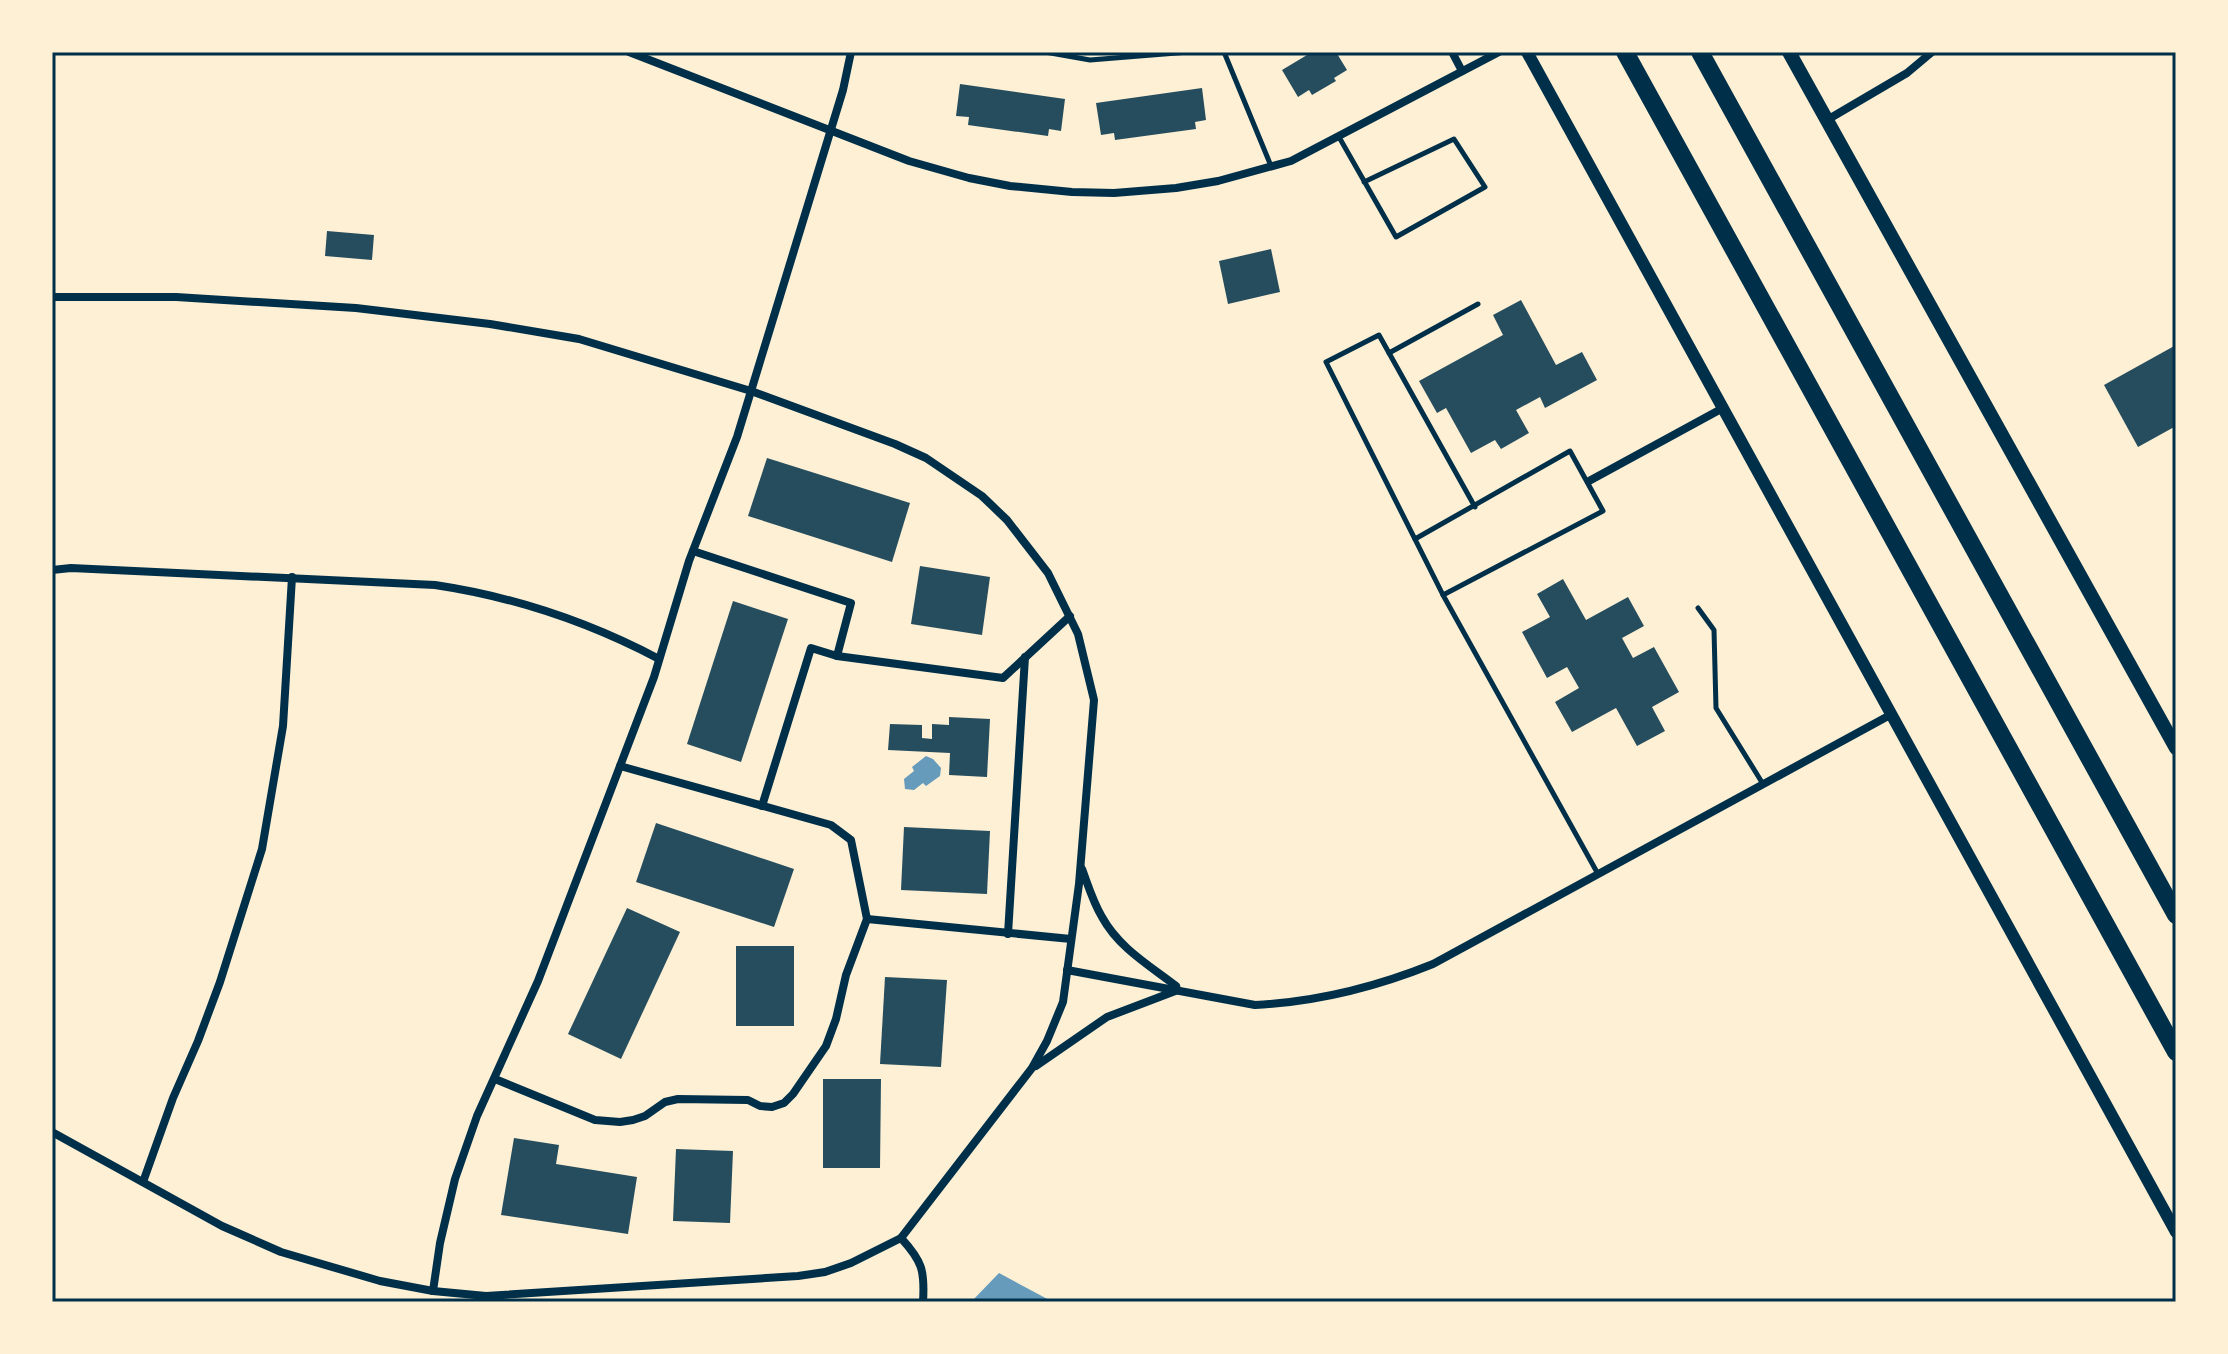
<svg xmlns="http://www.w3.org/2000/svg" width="2228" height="1354" font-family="'Alegreya Sans',sans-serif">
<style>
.water{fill:#669bbc}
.building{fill:#264d5e}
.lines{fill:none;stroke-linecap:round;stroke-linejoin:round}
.service{stroke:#003049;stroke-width:5}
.minor{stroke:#003049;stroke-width:8}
.tertiary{stroke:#003049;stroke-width:12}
.secondary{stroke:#003049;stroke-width:14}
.motorway{stroke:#003049;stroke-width:18}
.neatline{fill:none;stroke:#003049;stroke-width:3}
</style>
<rect width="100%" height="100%" fill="#fdf0d5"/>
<g class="water">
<path d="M 926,756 L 933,759 L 941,768 L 940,776 L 926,786 L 923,783 L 914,790 L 905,789 L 904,779 L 914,771 L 912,767 Z"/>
<path d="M 999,1273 L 1053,1302 L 971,1302 Z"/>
</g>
<g class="building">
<path d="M 1312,52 L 1336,52 L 1347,70 L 1334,78 L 1336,81 L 1312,95 L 1309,90 L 1298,97 L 1282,70 Z"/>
<path d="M 960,84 L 1065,99 L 1061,131 L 1049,129 L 1048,136 L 968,125 L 969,117 L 956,116 Z"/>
<path d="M 1202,88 L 1206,120 L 1195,122 L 1196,129 L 1115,140 L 1114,133 L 1101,135 L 1096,103 Z"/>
<path d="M 327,231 L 374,235 L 372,260 L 325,256 Z"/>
<path d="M 1271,249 L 1280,292 L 1228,304 L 1219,261 Z"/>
<path d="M 1521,300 L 1556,365 L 1582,352 L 1597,380 L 1545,408 L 1540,397 L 1516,410 L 1529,433 L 1501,449 L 1495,440 L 1471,453 L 1446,408 L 1437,413 L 1419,381 L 1503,335 L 1493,315 Z"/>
<path d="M 2176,345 L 2176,426 L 2138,447 L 2104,385 Z"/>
<path d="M 767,458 L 910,503 L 892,562 L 748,516 Z"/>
<path d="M 920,566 L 990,577 L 982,635 L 911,624 Z"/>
<path d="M 1563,579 L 1586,620 L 1628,597 L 1644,626 L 1622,638 L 1633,658 L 1654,647 L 1679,692 L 1652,707 L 1665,731 L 1637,746 L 1616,708 L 1572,732 L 1555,702 L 1579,688 L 1567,667 L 1547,678 L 1522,632 L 1550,617 L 1537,594 Z"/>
<path d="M 733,601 L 788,619 L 741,762 L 687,744 Z"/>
<path d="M 949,717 L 990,719 L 987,777 L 949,775 L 950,753 L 888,750 L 890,724 L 922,725 L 922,738 L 932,739 L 932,724 L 949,725 Z"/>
<path d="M 656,823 L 794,869 L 774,927 L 636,882 Z"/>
<path d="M 904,827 L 990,831 L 987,894 L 901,890 Z"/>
<path d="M 627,908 L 680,932 L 621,1059 L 568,1034 Z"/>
<rect x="736" y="946" width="58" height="80"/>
<path d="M 885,977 L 947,980 L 941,1067 L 880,1064 Z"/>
<path d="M 823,1079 L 881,1079 L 880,1168 L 823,1168 Z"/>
<path d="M 514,1138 L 559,1145 L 556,1164 L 637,1177 L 628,1234 L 501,1215 Z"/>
<path d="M 676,1149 L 733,1151 L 730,1223 L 673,1221 Z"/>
</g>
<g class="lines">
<g class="service">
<path d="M 1045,52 L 1090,60 L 1189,52"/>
<path d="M 1224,52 L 1271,166"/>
<path d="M 1339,137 L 1396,237 L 1485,187 L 1454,139 L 1364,182"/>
<path d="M 1389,353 L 1478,304"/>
<path d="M 1415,539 L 1570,451 L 1603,511 L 1443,595 L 1598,874"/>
<path d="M 1443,595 L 1326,362 L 1379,335 L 1475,507"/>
<path d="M 1698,608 L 1714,630 L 1716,708 L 1763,784"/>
</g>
<g class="minor">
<path d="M 629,52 L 909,161 L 969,178 L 1010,186 L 1072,192 L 1114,193 L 1176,188 L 1218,181 L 1291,161 L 1499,52"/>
<path d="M 1452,52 L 1462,71"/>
<path d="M 1827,120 L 1907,73 L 1932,52"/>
<path d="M 52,297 L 176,297 L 356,308 L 490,324 L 579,339 L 751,391 L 895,444 L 926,458 L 982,496 L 1007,520 L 1048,573 L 1078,634 L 1094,700 L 1079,884 L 1063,1002 L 1047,1041 L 1032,1068 L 901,1238 L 851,1263 L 825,1272 L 798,1276 L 486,1296 L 433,1291 L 380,1281 L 281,1252 L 222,1226 L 52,1132"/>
<path d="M 1589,481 L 1723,408"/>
<path d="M 693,551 L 851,603 L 837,656 L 811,648 L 762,806"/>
<path d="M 52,570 L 71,568 L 435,585 C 515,597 587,621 659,659"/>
<path d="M 837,656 L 1003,678 L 1070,616"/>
<path d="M 1082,869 C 1088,885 1093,902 1102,917 C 1119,948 1149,965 1176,986"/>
<path d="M 867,919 L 1071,939"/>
<path d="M 1008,934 L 1025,657"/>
<path d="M 1067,970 L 1255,1005 C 1316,1002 1376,987 1433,964 L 1892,714"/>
<path d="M 1036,1066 L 1107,1017 L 1178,990"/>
<path d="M 495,1079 L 595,1120 L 620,1122 L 633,1120 L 645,1116 L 665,1102 L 678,1099 L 748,1100 L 760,1106 L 772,1107 L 784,1103 L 793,1094 L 826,1046 L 836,1019 L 846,975 L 867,919 L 851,840 L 831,825 L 620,766"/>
<path d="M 143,1182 L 173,1098 L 198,1041 L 220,982 L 262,849 L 283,726 L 292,577"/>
<path d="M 901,1238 C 922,1261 925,1270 923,1302"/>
<path d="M 433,1291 L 440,1243 L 455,1179 L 477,1116 L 538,981 L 654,677 L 689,561 L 737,437 L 843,90 L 851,52"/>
</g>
<path class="tertiary" d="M 1527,52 L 2176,1232"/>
<path class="secondary" d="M 1789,52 L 2176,748"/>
<g class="motorway">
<path d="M 1625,52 L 2176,1052"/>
<path d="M 1700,52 L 2176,915"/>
</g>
</g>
<rect width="2228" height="1354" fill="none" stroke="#fdf0d5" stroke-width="108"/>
<rect x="54" y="54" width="2120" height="1246" class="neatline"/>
</svg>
